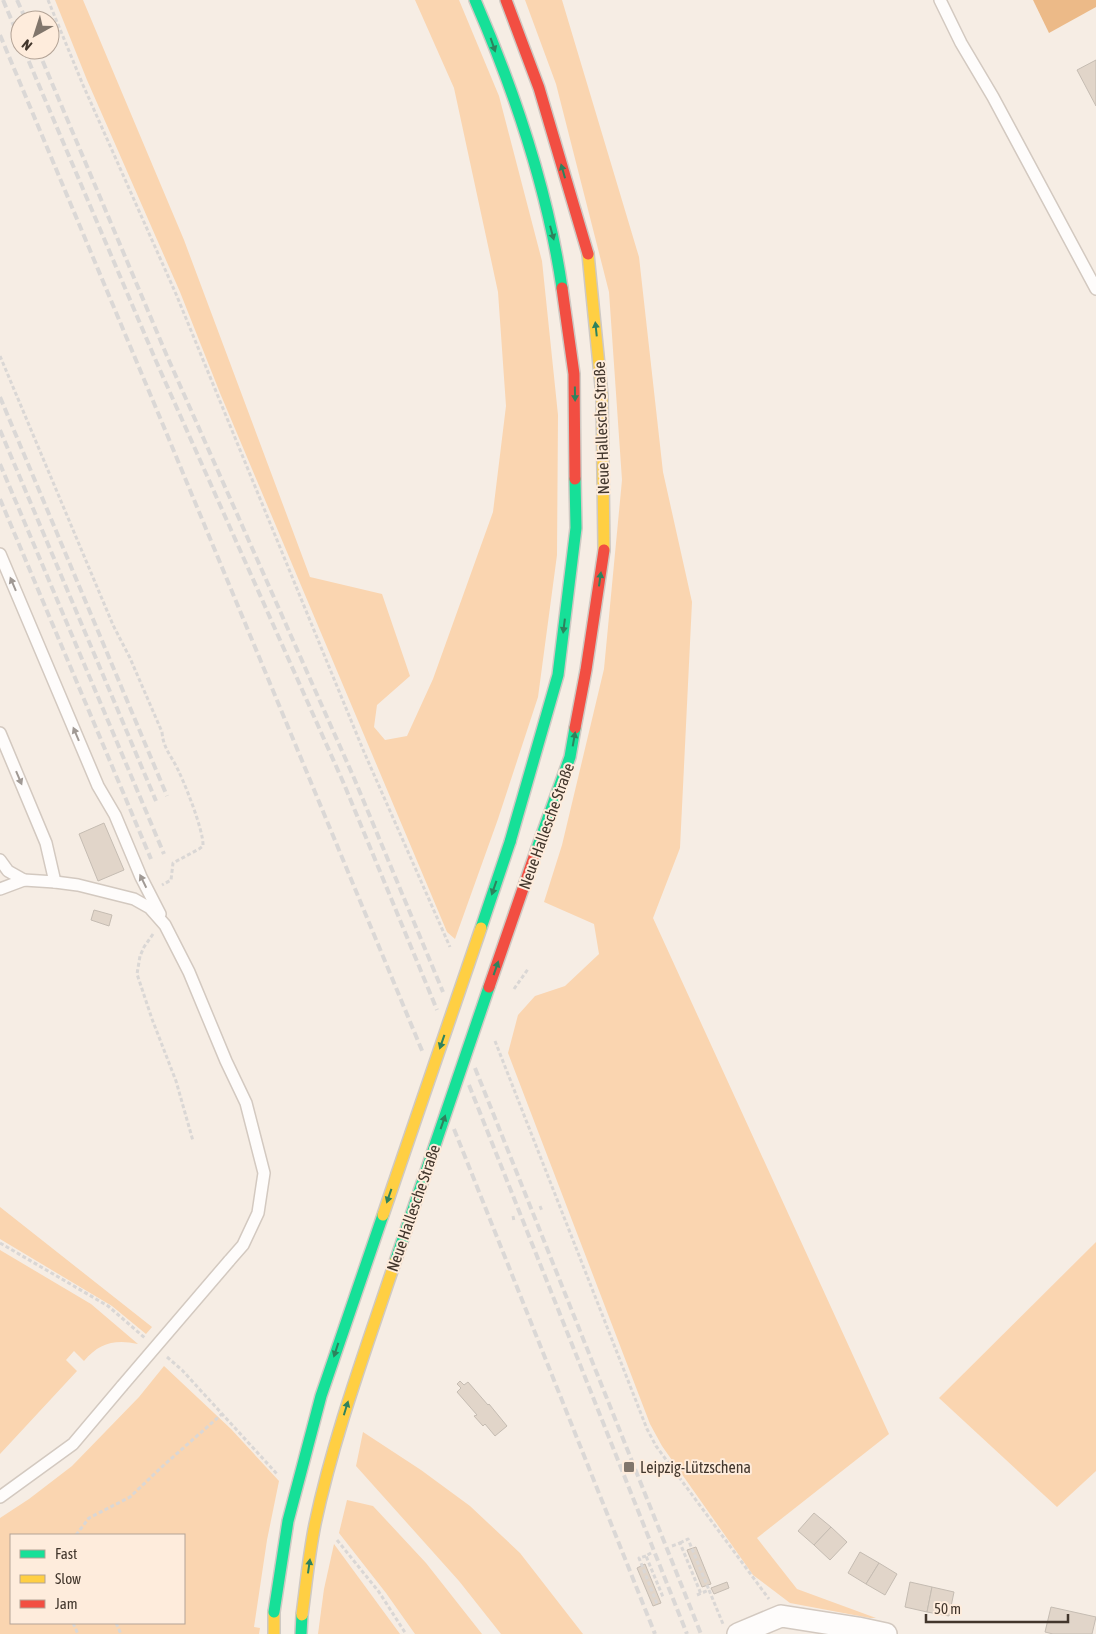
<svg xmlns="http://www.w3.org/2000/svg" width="1096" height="1634" font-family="'Asap Condensed',sans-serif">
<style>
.green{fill:#fad5b0;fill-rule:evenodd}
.water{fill:#ecba88}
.building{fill:#e1d5c9;stroke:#c5bcb2}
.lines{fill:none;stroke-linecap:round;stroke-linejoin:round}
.lane-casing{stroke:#d3c9c0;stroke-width:14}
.street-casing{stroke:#d3c9c0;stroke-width:24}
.fast-casing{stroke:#cfc9c3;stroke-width:14}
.slow-casing{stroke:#cfc9c3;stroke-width:14}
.jam-casing{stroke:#cfc9c3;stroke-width:14}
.path{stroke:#dad7d5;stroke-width:3;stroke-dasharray:4 2.5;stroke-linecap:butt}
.lane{stroke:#fefcfb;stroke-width:11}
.street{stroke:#fefcfb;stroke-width:21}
.fast{stroke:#16e098;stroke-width:11}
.slow{stroke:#ffcf43;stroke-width:11}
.jam{stroke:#f24e42;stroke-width:11}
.rail{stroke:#dbd8d6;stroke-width:4;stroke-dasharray:8 4;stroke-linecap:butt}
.lane-bridge-casing{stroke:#d3c9c0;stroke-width:14;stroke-linecap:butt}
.fast-bridge-casing{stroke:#cfc9c3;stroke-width:14;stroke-linecap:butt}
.slow-bridge-casing{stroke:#cfc9c3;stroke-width:14;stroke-linecap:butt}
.jam-bridge-casing{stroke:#cfc9c3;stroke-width:14;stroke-linecap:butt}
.lane-bridge{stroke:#fefcfb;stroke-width:11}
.fast-bridge{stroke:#16e098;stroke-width:11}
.slow-bridge{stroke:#ffcf43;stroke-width:11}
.jam-bridge{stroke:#f24e42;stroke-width:11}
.oneway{fill:#2e825d}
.oneway2{fill:#a09994}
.poi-dot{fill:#81766c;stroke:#feecdc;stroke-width:2}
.labels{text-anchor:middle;stroke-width:4;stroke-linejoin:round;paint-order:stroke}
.street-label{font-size:16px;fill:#42362c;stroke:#feecdc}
.poi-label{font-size:16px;fill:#42362c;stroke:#feecdc;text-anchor:start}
</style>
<rect width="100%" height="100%" fill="#f6ede4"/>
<g class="green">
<path d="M 55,0 L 83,0 L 184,240 L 310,577 L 382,594 L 410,676 L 377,705 L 374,727 L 385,740 L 407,736 L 433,679 L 493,512 L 506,406 L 498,292 L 454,88 L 415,0 L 459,0 L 499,96 L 542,261 L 558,415 L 557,555 L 538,697 L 498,819 L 455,939 L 447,932 L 220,393 L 180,292 L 87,80 Z"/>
<path d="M 525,0 L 562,0 L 639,257 L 663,472 L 692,602 L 680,848 L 653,918 L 889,1434 L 757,1538 L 797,1589 L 876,1618 L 870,1618 L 790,1603 L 753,1575 L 662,1446 L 650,1424 L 508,1053 L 518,1015 L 535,996 L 565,986 L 599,954 L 594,924 L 544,902 L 562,845 L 604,669 L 622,480 L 609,292 L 556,84 Z"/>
<path d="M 0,1207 L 152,1327 L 146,1334 L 112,1306 L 0,1239 Z"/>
<path d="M 1096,1242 L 1096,1471 L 1057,1507 L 939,1398 Z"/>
<path d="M 0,1250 L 91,1304 L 138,1344 C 115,1339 99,1343 84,1361 L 74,1351 L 66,1360 L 77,1371 L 0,1454 Z"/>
<path d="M 164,1366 L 231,1429 L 279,1481 L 267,1540 L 254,1627 L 260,1628 L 259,1634 L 0,1634 L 0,1518 L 29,1499 L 72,1466 L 139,1397 ZM 11,1535 L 184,1535 L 184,1623 L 11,1623 Z"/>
<path d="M 363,1432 L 421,1470 L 470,1506 L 520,1553 L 583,1634 L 501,1634 L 459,1581 L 356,1466 Z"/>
<path d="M 347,1500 L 373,1506 L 426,1563 L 482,1634 L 415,1634 L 386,1593 L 339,1533 Z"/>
<path d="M 334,1544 L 400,1634 L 318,1634 L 324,1589 Z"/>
</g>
<path class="water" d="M 1033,0 L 1096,0 L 1096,7 L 1049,33 Z"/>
<g class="building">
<path d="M 1096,60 L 1096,106 L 1077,70 Z"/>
<path d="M 104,823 L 124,870 L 98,881 L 79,834 Z"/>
<path d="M 94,910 L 112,915 L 109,926 L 91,920 Z"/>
<path d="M 460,1381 L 464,1385 L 468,1382 L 488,1405 L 489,1404 L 507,1426 L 495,1436 L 485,1424 L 483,1426 L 474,1416 L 477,1415 L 457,1392 L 461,1388 L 457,1384 Z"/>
<path d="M 814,1513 L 831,1527 L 814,1545 L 798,1531 Z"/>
<path d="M 831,1527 L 847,1542 L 830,1560 L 814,1545 Z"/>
<path d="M 696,1547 L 711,1584 L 702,1587 L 687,1550 Z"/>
<path d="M 860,1552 L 879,1563 L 866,1584 L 848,1573 Z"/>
<path d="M 879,1563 L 897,1574 L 885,1595 L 866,1584 Z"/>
<path d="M 645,1564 L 661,1603 L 653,1606 L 637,1568 Z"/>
<path d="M 727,1582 L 729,1588 L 714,1594 L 711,1588 Z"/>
<path d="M 910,1582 L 932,1587 L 927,1612 L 905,1607 Z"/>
<path d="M 932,1587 L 954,1592 L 949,1616 L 927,1612 Z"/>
<path d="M 1051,1607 L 1096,1617 L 1092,1634 L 1053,1634 L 1045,1632 Z"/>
</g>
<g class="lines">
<g class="lane-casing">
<g id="lane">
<path d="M 940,0 L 961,43 L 993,97 L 1096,289"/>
<path d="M 0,554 L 98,786 L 115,815 L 141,877 L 160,914"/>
<path d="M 0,733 L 46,843 L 55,882"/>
<path d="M 0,860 L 8,871 L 24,880"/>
<path d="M 0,889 L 24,880 L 55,882 L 78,885 L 134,899 L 150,908 L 165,925 L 189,972 L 226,1061 L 246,1103 L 264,1173 L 258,1213 L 243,1245 L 229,1261"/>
<path d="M 0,1497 L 73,1444 L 122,1386"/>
</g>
</g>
<g class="street-casing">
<path id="street" d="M 738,1634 L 781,1616 L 858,1628 L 886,1634"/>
</g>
<g class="fast-casing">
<g id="fast">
<path d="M 475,0 C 514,90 548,192 562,288"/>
<path d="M 510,842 L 558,675 L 576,528 L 575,479"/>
<path d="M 536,851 L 570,757 L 575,728"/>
<path d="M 301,1634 L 302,1615"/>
</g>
</g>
<g class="slow-casing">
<g id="slow">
<path d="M 588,254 L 602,396 L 604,550"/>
<path d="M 274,1612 L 274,1634"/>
</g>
</g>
<g class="jam-casing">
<g id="jam">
<path d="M 506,0 L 539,88 L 588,254"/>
<path d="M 562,288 L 574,374 L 575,479"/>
<path d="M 575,728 L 586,670 L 604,550"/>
</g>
</g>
<g class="path">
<path d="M 48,0 L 83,85 L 176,294 L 364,752 L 450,947"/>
<path d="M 0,356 L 113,625 L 130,658 L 162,732 C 163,746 169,753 175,764 C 183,778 204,831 203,846 L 199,849 L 173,863 L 171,880 L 162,885"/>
<path d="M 153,934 L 144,947 L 140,956 L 137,974 L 152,1019 L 176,1081 L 193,1141"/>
<path d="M 514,989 L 528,969"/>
<path d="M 495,1041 L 647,1429 L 656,1446 L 769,1599"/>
<path d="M 540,1206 L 542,1211"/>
<path d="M 513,1216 L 514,1221"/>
<path d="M 0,1243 L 108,1306 L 145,1338"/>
<path d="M 167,1357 L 182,1370 L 277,1474"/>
<path d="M 76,1535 L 89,1518 L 130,1497 L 165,1464 L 222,1414"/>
<path d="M 337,1540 L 379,1592 L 406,1634"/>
<path d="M 680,1543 L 688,1539 L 709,1590"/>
<path d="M 672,1546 L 680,1543 L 701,1594"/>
<path d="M 651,1553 L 646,1556 L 663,1597"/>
<path d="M 646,1556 L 639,1558 L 657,1604"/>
<path d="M 697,1595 L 709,1590 L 723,1624"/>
<path d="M 73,1623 L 78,1634"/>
<path d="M 116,1623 L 121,1634"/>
</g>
<use href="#lane" class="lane"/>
<use href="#street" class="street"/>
<use href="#fast" class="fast"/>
<use href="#slow" class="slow"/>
<use href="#jam" class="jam"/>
<g class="rail">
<path d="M 3,0 L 20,40"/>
<path d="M 17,0 L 26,20"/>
<path d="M 0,35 L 161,420 L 423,1053"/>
<path d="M 24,50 L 156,361 L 344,784 L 437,1010"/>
<path d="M 38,50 L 167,356 L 354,778 L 443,992"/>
<path d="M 0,397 L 167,796"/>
<path d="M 0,430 L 156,801"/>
<path d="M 0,464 L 164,854"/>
<path d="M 0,499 L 151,859"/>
<path d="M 475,1068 L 701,1634"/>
<path d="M 469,1085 L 687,1634"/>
<path d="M 454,1129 L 655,1634"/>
</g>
<g class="lane-bridge-casing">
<path id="lane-bridge" d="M 122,1386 L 229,1261"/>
</g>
<g class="fast-bridge-casing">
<g id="fast-bridge">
<path d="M 481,928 L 510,842"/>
<path d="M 395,1262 L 489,987"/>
<path d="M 274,1612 L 288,1521 L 321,1396 L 383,1215"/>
</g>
</g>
<g class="slow-bridge-casing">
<g id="slow-bridge">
<path d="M 383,1215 L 481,928"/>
<path d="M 302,1615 C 306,1585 309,1554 315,1524 C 334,1435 366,1349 395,1262"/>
</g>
</g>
<g class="jam-bridge-casing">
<path id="jam-bridge" d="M 489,987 L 536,851"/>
</g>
<use href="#lane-bridge" class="lane-bridge"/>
<use href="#fast-bridge" class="fast-bridge"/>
<use href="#slow-bridge" class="slow-bridge"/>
<use href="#jam-bridge" class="jam-bridge"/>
</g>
<defs><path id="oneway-solid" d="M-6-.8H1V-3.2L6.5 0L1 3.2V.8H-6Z" transform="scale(1.25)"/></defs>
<g class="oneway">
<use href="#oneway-solid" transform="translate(493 45) rotate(71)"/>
<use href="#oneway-solid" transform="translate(563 171) rotate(-106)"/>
<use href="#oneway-solid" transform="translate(552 233) rotate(75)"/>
<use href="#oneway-solid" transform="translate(596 329) rotate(-96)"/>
<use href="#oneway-solid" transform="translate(575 394) rotate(89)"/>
<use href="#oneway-solid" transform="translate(600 579) rotate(-82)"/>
<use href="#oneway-solid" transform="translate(564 626) rotate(97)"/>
<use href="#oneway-solid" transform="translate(574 739) rotate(-80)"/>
<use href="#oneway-solid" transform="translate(494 888) rotate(109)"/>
<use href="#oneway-solid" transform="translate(496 968) rotate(-71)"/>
<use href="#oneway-solid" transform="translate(442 1042) rotate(109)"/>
<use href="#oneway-solid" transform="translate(443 1122) rotate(-71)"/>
<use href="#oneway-solid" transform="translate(389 1196) rotate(109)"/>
<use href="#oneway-solid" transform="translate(336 1350) rotate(108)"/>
<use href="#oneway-solid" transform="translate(346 1408) rotate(-73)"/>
<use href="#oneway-solid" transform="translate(309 1566) rotate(-82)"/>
</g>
<g class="oneway2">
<use href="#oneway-solid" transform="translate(13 584) rotate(-113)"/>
<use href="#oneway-solid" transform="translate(76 734) rotate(-113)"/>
<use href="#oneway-solid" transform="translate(19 778) rotate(67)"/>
<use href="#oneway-solid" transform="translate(143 881) rotate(-116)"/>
</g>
<rect class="poi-dot" x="623" y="1461" width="12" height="12" rx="2.5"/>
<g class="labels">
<g class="street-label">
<text transform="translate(601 428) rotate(-92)" y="6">Neue Hallesche Straße</text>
<text transform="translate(546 826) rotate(-70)" y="6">Neue Hallesche Straße</text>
<text transform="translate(413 1208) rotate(-71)" y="6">Neue Hallesche Straße</text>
</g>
<g class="poi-label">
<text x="640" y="1473">Leipzig-Lützschena</text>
</g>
</g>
<rect x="10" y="1534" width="175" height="90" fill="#feecdc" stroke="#b3a396"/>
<rect x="20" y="1550" width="25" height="8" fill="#16e098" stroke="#b3a396"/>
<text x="55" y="1559" font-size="15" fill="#42362c">Fast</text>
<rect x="20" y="1575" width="25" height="8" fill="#ffcf43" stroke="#b3a396"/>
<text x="55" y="1584" font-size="15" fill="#42362c">Slow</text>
<rect x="20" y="1600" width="25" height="8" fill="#f24e42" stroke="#b3a396"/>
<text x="55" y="1609" font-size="15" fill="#42362c">Jam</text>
<g transform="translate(35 35) rotate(219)"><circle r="24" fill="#feecdc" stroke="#b3a396"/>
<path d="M0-4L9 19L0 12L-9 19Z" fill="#81766c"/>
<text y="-8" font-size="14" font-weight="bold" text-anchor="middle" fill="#42362c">N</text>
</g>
<path d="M926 1614v8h142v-8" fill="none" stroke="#42362c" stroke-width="2.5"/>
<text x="934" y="1614" font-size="15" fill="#42362c" stroke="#feecdc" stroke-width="4" paint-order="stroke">50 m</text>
</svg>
